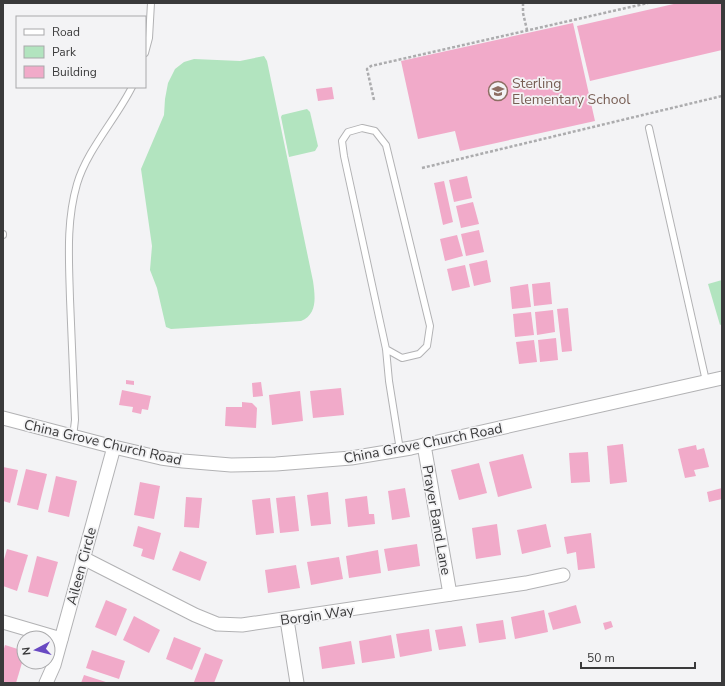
<svg xmlns="http://www.w3.org/2000/svg" width="725" height="686" font-family="'Nunito Sans',sans-serif">
<style>
.green{fill:#b2e4bf}
.building{fill:#f1aac9}
.lines{fill:none;stroke-linecap:round;stroke-linejoin:round}
.lane-casing{stroke:#b2b2b4;stroke-width:8}
.street-casing{stroke:#b2b2b4;stroke-width:15}
.path{stroke:#acacae;stroke-width:2.5;stroke-dasharray:3 2;stroke-linecap:butt}
.lane{stroke:#fff;stroke-width:6}
.street{stroke:#fff;stroke-width:13}
.labels{text-anchor:middle;stroke-width:3.5;stroke-linejoin:round;paint-order:stroke}
.education-label{font-size:14px;fill:#785e54;stroke:#f3f3f5;text-anchor:start}
.street-label{font-size:14px;fill:#3a3a3b;stroke:#f3f3f5}
</style>
<rect width="100%" height="100%" fill="#f3f3f5"/>
<g class="green">
<path d="M 264,56 L 267,61 L 313,281 C 315,296 318,314 301,321 L 171,329 L 166,327 L 157,288 L 150,270 L 152,246 L 141,169 L 164,115 L 165,99 L 168,83 L 175,69 L 184,62 L 194,59 L 240,61 Z"/>
<path d="M 307,109 L 310,112 L 318,146 L 315,151 L 289,157 L 281,117 L 282,115 Z"/>
<path d="M 722,280 L 722,324 L 720,325 L 708,284 Z"/>
</g>
<g class="building">
<path d="M 678,3 L 722,3 L 722,50 L 590,81 L 577,26 Z"/>
<path d="M 573,23 L 595,121 L 460,151 L 455,131 L 418,139 L 401,61 Z"/>
<path d="M 332,87 L 334,99 L 318,101 L 316,89 Z"/>
<path d="M 467,176 L 472,198 L 454,202 L 449,180 Z"/>
<path d="M 444,181 L 453,222 L 443,225 L 434,183 Z"/>
<path d="M 473,202 L 479,224 L 461,228 L 456,206 Z"/>
<path d="M 479,230 L 484,252 L 466,256 L 461,234 Z"/>
<path d="M 457,235 L 463,256 L 445,261 L 440,239 Z"/>
<path d="M 487,260 L 491,282 L 474,286 L 469,264 Z"/>
<path d="M 465,265 L 470,287 L 452,291 L 447,269 Z"/>
<path d="M 550,282 L 552,304 L 534,306 L 532,284 Z"/>
<path d="M 528,284 L 531,307 L 512,309 L 510,287 Z"/>
<path d="M 568,308 L 572,351 L 562,352 L 557,309 Z"/>
<path d="M 553,310 L 555,332 L 537,335 L 535,312 Z"/>
<path d="M 531,312 L 534,335 L 515,337 L 513,314 Z"/>
<path d="M 556,338 L 558,360 L 540,362 L 538,340 Z"/>
<path d="M 534,340 L 537,362 L 519,364 L 516,342 Z"/>
<path d="M 126,380 L 134,381 L 134,385 L 126,384 Z"/>
<path d="M 261,382 L 263,396 L 253,397 L 252,383 Z"/>
<path d="M 341,388 L 344,415 L 313,418 L 310,391 Z"/>
<path d="M 122,390 L 151,396 L 148,410 L 142,409 L 141,414 L 132,412 L 133,407 L 119,405 Z"/>
<path d="M 300,391 L 303,421 L 272,425 L 269,395 Z"/>
<path d="M 242,402 L 252,403 L 257,408 L 256,428 L 225,426 L 226,407 L 242,407 Z"/>
<path d="M 623,444 L 627,482 L 610,484 L 607,446 Z"/>
<path d="M 696,445 L 697,450 L 704,448 L 709,467 L 694,470 L 696,476 L 685,478 L 678,449 Z"/>
<path d="M 588,452 L 590,482 L 571,483 L 569,453 Z"/>
<path d="M 523,454 L 532,488 L 498,497 L 489,462 Z"/>
<path d="M 479,463 L 487,493 L 459,500 L 451,470 Z"/>
<path d="M 3,467 L 18,470 L 10,503 L 3,501 Z"/>
<path d="M 26,469 L 47,474 L 38,510 L 17,505 Z"/>
<path d="M 56,476 L 77,481 L 69,517 L 48,512 Z"/>
<path d="M 140,482 L 160,486 L 154,519 L 134,515 Z"/>
<path d="M 405,488 L 410,517 L 392,520 L 388,491 Z"/>
<path d="M 722,488 L 722,499 L 709,502 L 707,492 Z"/>
<path d="M 328,492 L 331,524 L 311,526 L 307,495 Z"/>
<path d="M 295,496 L 299,531 L 280,533 L 276,498 Z"/>
<path d="M 367,496 L 369,514 L 374,514 L 375,524 L 348,527 L 345,499 Z"/>
<path d="M 186,497 L 202,498 L 199,528 L 184,527 Z"/>
<path d="M 270,498 L 274,533 L 256,535 L 252,500 Z"/>
<path d="M 497,524 L 501,555 L 476,559 L 472,528 Z"/>
<path d="M 546,524 L 551,547 L 522,554 L 517,530 Z"/>
<path d="M 138,526 L 161,533 L 154,560 L 141,556 L 143,549 L 133,546 Z"/>
<path d="M 591,533 L 595,568 L 578,570 L 576,552 L 567,554 L 564,537 Z"/>
<path d="M 417,544 L 420,566 L 388,571 L 384,549 Z"/>
<path d="M 7,549 L 28,555 L 17,591 L 3,586 L 3,563 Z"/>
<path d="M 378,550 L 381,573 L 349,578 L 346,556 Z"/>
<path d="M 180,551 L 207,562 L 200,581 L 172,570 Z"/>
<path d="M 37,556 L 58,562 L 48,597 L 28,592 Z"/>
<path d="M 339,557 L 343,579 L 311,585 L 307,562 Z"/>
<path d="M 296,565 L 300,588 L 268,593 L 265,570 Z"/>
<path d="M 106,600 L 127,609 L 116,636 L 95,627 Z"/>
<path d="M 576,605 L 581,623 L 553,630 L 548,613 Z"/>
<path d="M 544,610 L 548,632 L 515,639 L 511,617 Z"/>
<path d="M 134,616 L 160,630 L 149,653 L 123,640 Z"/>
<path d="M 503,620 L 506,639 L 479,643 L 476,624 Z"/>
<path d="M 611,621 L 613,627 L 605,630 L 603,623 Z"/>
<path d="M 462,626 L 466,646 L 439,650 L 435,630 Z"/>
<path d="M 429,629 L 432,651 L 400,657 L 396,634 Z"/>
<path d="M 391,635 L 395,658 L 362,663 L 359,641 Z"/>
<path d="M 174,637 L 201,648 L 192,670 L 166,659 Z"/>
<path d="M 351,641 L 355,664 L 322,669 L 319,647 Z"/>
<path d="M 5,645 L 24,651 L 24,656 L 16,683 L 3,683 L 3,652 Z"/>
<path d="M 92,650 L 125,661 L 119,679 L 86,668 Z"/>
<path d="M 205,653 L 223,660 L 214,683 L 194,682 Z"/>
<path d="M 84,675 L 109,683 L 81,683 Z"/>
</g>
<g class="lines">
<g class="lane-casing">
<g id="lane">
<path d="M 145,53 L 149,38 L 151,3"/>
<path d="M 649,128 L 706,381"/>
<path d="M 3,234 L 3,235"/>
<path d="M 386,349 L 402,358 L 419,354 L 427,346 L 430,326 L 386,145 L 375,131 L 362,128 L 348,132 L 342,141 L 344,156 L 386,349 L 389,381 L 400,450"/>
<path d="M 73,437 L 75,420 C 73,380 72,339 70,299 C 69,260 66,222 77,184 C 87,150 116,119 132,87"/>
</g>
</g>
<g class="street-casing">
<g id="street">
<path d="M 3,418 L 114,447 L 161,458 L 183,461 L 231,465 L 276,464 L 351,458 L 411,448 L 722,378"/>
<path d="M 424,445 L 450,594"/>
<path d="M 83,558 L 195,615 L 217,624 L 242,625 L 526,583 L 563,575"/>
<path d="M 287,620 L 297,683"/>
<path d="M 3,622 L 61,639"/>
<path d="M 46,683 L 54,665 L 114,447"/>
</g>
</g>
<g class="path">
<path d="M 523,3 L 523,13 L 527,30"/>
<path d="M 374,100 L 367,69 L 371,66 L 648,3"/>
<path d="M 422,168 L 722,96"/>
</g>
<use href="#lane" class="lane"/>
<use href="#street" class="street"/>
</g>
<defs>
<g id="school-ring" transform="scale(1)"><circle r="9.5" fill="#f3f3f5" stroke="#8d6e63" stroke-width="1.5"/><path d="M0-5L7-2L0 1L-7-2ZM-4 1L0 2.5L4 1V4Q0 6-4 4Z" fill="#8d6e63"/></g>
</defs>
<g fill-rule="evenodd">
<use href="#school-ring" x="498" y="91"/>
</g>
<g class="labels">
<g class="education-label">
<text x="512" y="88">Sterling<tspan x="512" dy="16">Elementary School</tspan></text>
</g>
<g class="street-label">
<text transform="translate(103 442) rotate(13)" y="5">China Grove Church Road</text>
<text transform="translate(423 443) rotate(-11)" y="5">China Grove Church Road</text>
<text transform="translate(437 520) rotate(80)" y="5">Prayer Band Lane</text>
<text transform="translate(81 566) rotate(-75)" y="5">Aileen Circle</text>
<text transform="translate(317 615) rotate(-8)" y="5">Borgin Way</text>
</g>
</g>
<rect width="725" height="686" fill="none" stroke="#3a3a3b" stroke-width="8"/>
<rect x="16" y="16" width="130" height="72" fill="#f3f3f5" stroke="#a9a9ab"/>
<rect x="24" y="29" width="20" height="6" fill="#ffffff" stroke="#a9a9ab"/>
<text x="52" y="36" font-size="12" fill="#3a3a3b">Road</text>
<rect x="24" y="46" width="20" height="12" fill="#b2e4bf" stroke="#a9a9ab"/>
<text x="52" y="56" font-size="12" fill="#3a3a3b">Park</text>
<rect x="24" y="66" width="20" height="12" fill="#f1aac9" stroke="#a9a9ab"/>
<text x="52" y="76" font-size="12" fill="#3a3a3b">Building</text>
<g transform="translate(36 650) rotate(263)"><circle r="19" fill="#f3f3f5" stroke="#a9a9ab"/>
<path d="M0-3L7 15L0 10L-7 15Z" fill="#6849c2"/>
<text y="-6" font-size="11" font-weight="bold" text-anchor="middle" fill="#3a3a3b">N</text>
</g>
<path d="M581 662v6h114v-6" fill="none" stroke="#3a3a3b" stroke-width="2"/>
<text x="587" y="662" font-size="12" fill="#3a3a3b" stroke="#f3f3f5" stroke-width="3" paint-order="stroke">50 m</text>
</svg>
